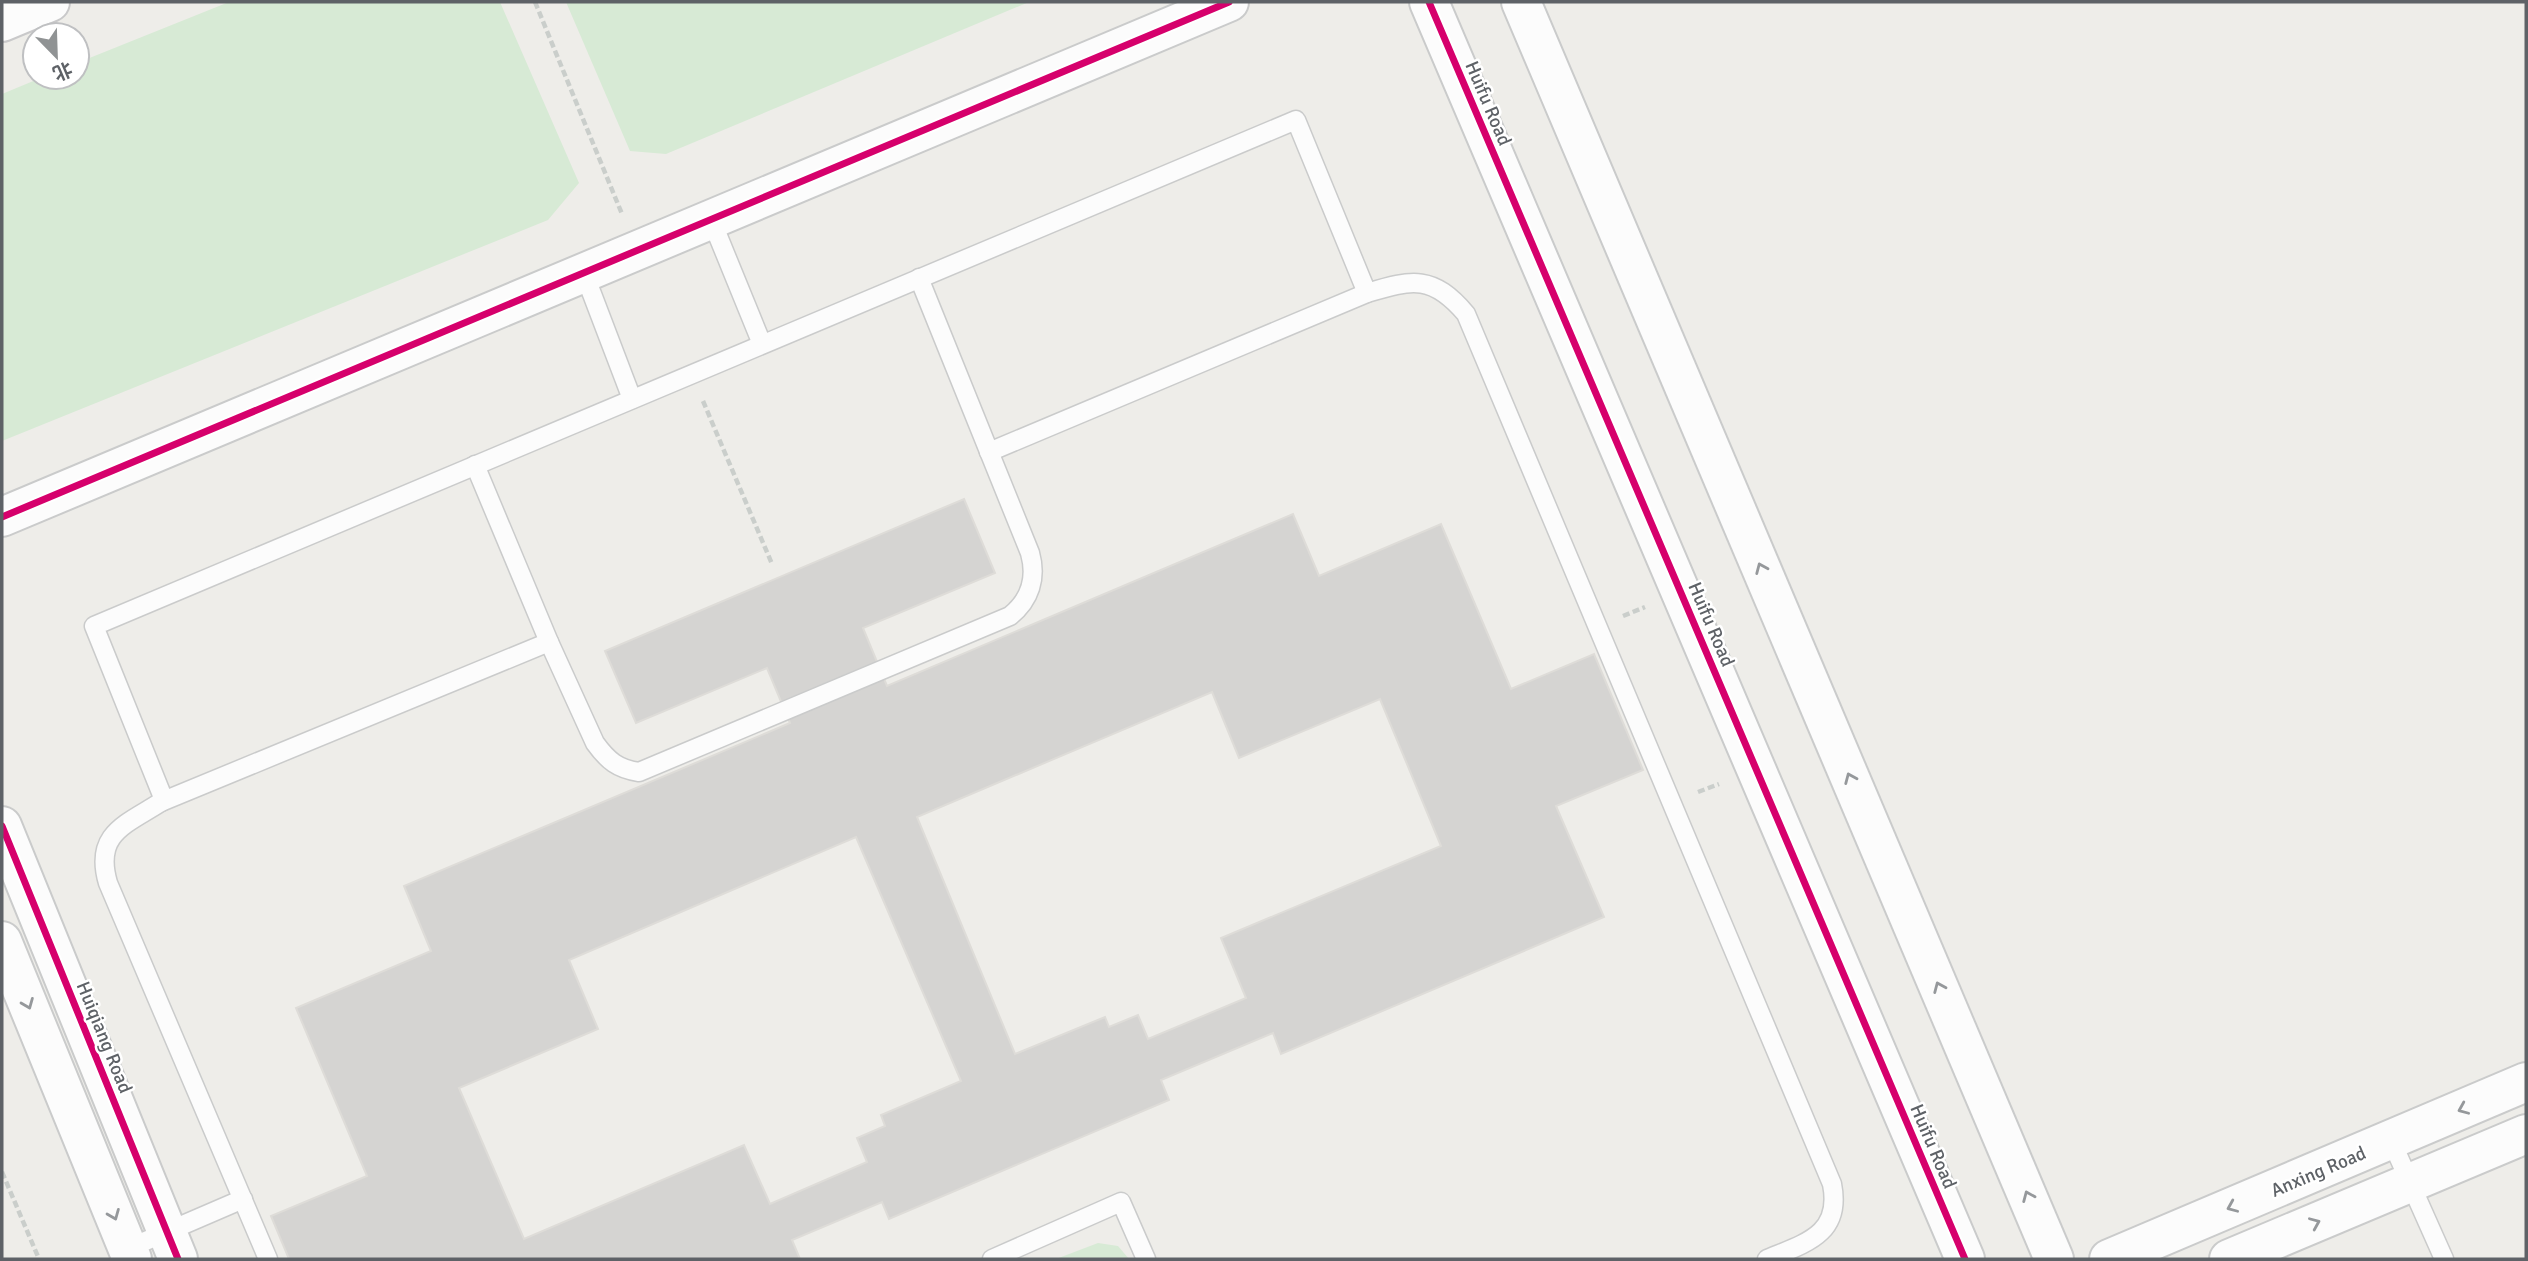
<svg xmlns="http://www.w3.org/2000/svg" width="2528" height="1261" font-family="Signika,'Noto Sans SC',sans-serif">
<style>
.green{fill:#d7ead5}
.building{fill:#d5d4d2;stroke:#dedcd8;stroke-width:2;fill-rule:evenodd}
.lines{fill:none;stroke-linecap:round;stroke-linejoin:round}
.service-casing{stroke:#cacbcb;stroke-width:21}
.tertiary-casing{stroke:#cacbcb;stroke-width:42}
.secondary-casing{stroke:#c9c9ca;stroke-width:42}
.path{stroke:#cacecb;stroke-width:4.5;stroke-dasharray:7 3.5;stroke-linecap:butt}
.service{stroke:#fcfcfc;stroke-width:18}
.tertiary{stroke:#fcfcfc;stroke-width:38}
.secondary{stroke:#fcfcfc;stroke-width:38}
.cycleway-casing{stroke:#fff;stroke-width:11}
.cycleway{stroke:#d6006c;stroke-width:7}
.oneway{stroke:#95989b}
.labels{text-anchor:middle;stroke-width:5;stroke-linejoin:round;paint-order:stroke}
.street-label{font-size:19px;fill:#5e6267;stroke:#fff}
</style>
<rect width="100%" height="100%" fill="#eeede9"/>
<g class="green">
<path d="M 229,2 L 500,2 L 579,183 L 548,220 L 2,441 L 2,94 L 43,77 L 77,77 L 77,63 Z"/>
<path d="M 566,2 L 1029,2 L 666,154 L 630,151 Z"/>
<path d="M 1098,1243 L 1118,1246 L 1129,1259 L 1056,1259 Z"/>
</g>
<path class="building" d="M 964,499 L 995,573 L 863,628 L 887,686 L 1293,514 L 1319,576 L 1441,524 L 1511,689 L 1594,654 L 1643,770 L 1556,806 L 1604,917 L 1281,1054 L 1273,1033 L 1161,1080 L 1169,1100 L 889,1219 L 882,1202 L 792,1240 L 800,1259 L 289,1259 L 271,1216 L 367,1176 L 296,1008 L 431,951 L 404,886 L 790,723 L 767,668 L 636,723 L 605,651 ZM 1212,692 L 1239,758 L 1380,699 L 1441,846 L 1221,938 L 1246,998 L 1148,1039 L 1138,1015 L 1109,1027 L 1105,1017 L 1015,1054 L 917,817 ZM 856,837 L 961,1081 L 881,1115 L 885,1126 L 857,1138 L 867,1162 L 770,1204 L 744,1145 L 524,1239 L 459,1088 L 598,1029 L 569,960 Z"/>
<g class="lines">
<g class="service-casing">
<g id="service">
<path d="M 711,219 L 762,344"/>
<path d="M 584,273 L 632,399"/>
<path d="M 989,452 L 1367,293"/>
<path d="M 549,642 L 595,743 C 608,761 618,769 639,772 L 1010,616 C 1030,600 1037,578 1030,553 L 919,278"/>
<path d="M 161,802 L 549,642 L 475,465"/>
<path d="M 2391,1140 L 2444,1259"/>
<path d="M 127,1249 L 243,1199"/>
<path d="M 268,1259 L 108,883 C 93,832 128,824 164,800 L 94,626 L 1296,120 L 1367,293 C 1413,279 1433,275 1466,314 L 1832,1184 C 1842,1234 1806,1243 1767,1259"/>
<path d="M 992,1259 L 1121,1202 L 1146,1259"/>
</g>
</g>
<g class="tertiary-casing">
<g id="tertiary">
<path d="M 1429,2 L 1965,1259"/>
<path d="M 1521,2 L 2054,1259"/>
<path d="M 2,517 L 1229,2"/>
<path d="M 2,826 L 178,1259"/>
<path d="M 2,941 L 132,1259"/>
<path d="M 2109,1259 L 2526,1082"/>
<path d="M 2229,1259 L 2526,1134"/>
</g>
</g>
<g class="secondary-casing">
<path id="secondary" d="M 2,22 L 50,2"/>
</g>
<g class="path">
<path d="M 535,2 L 622,214"/>
<path d="M 703,401 L 772,564"/>
<path d="M 1623,616 L 1645,607"/>
<path d="M 1698,792 L 1719,784"/>
<path d="M 2,1172 L 39,1259"/>
</g>
<use href="#service" class="service"/>
<use href="#tertiary" class="tertiary"/>
<use href="#secondary" class="secondary"/>
<g class="cycleway-casing">
<g id="cycleway">
<path d="M 1429,2 L 1965,1259"/>
<path d="M 2,517 L 1229,2"/>
<path d="M 2,826 L 178,1259"/>
</g>
</g>
<use href="#cycleway" class="cycleway"/>
</g>
<defs><path id="oneway-chevron" d="M-2-3.5L2.5 0L-2 3.5" fill="none" stroke-width="1.6" stroke-linecap="round" stroke-linejoin="round" transform="scale(1.75)"/></defs>
<g class="oneway">
<use href="#oneway-chevron" transform="translate(1761 568) rotate(-113)"/>
<use href="#oneway-chevron" transform="translate(1850 778) rotate(-113)"/>
<use href="#oneway-chevron" transform="translate(1939 987) rotate(-113)"/>
<use href="#oneway-chevron" transform="translate(28 1004) rotate(68)"/>
<use href="#oneway-chevron" transform="translate(2463 1109) rotate(157)"/>
<use href="#oneway-chevron" transform="translate(2028 1196) rotate(-113)"/>
<use href="#oneway-chevron" transform="translate(2232 1207) rotate(157)"/>
<use href="#oneway-chevron" transform="translate(114 1215) rotate(68)"/>
<use href="#oneway-chevron" transform="translate(2315 1223) rotate(-23)"/>
</g>
<g class="labels">
<g class="street-label">
<text transform="translate(1489 103) rotate(67)" y="7">Huifu Road</text>
<text transform="translate(1712 624) rotate(67)" y="7">Huifu Road</text>
<text transform="translate(105 1037) rotate(68)" y="7">Huiqiang Road</text>
<text transform="translate(1934 1146) rotate(67)" y="7">Huifu Road</text>
<text transform="translate(2318 1171) rotate(-23)" y="7">Anxing Road</text>
</g>
</g>
<rect width="2528" height="1261" fill="none" stroke="#5e6267" stroke-width="7"/>
<g transform="translate(56 56) rotate(157)"><circle r="33" fill="#ffffff" stroke="#bfc0c2" stroke-width="2"/>
<path d="M0-5L12 26L0 18L-12 26Z" fill="#909394"/>
<text y="-10" font-size="19" font-weight="bold" text-anchor="middle" fill="#5e6267">北</text>
</g>
</svg>
